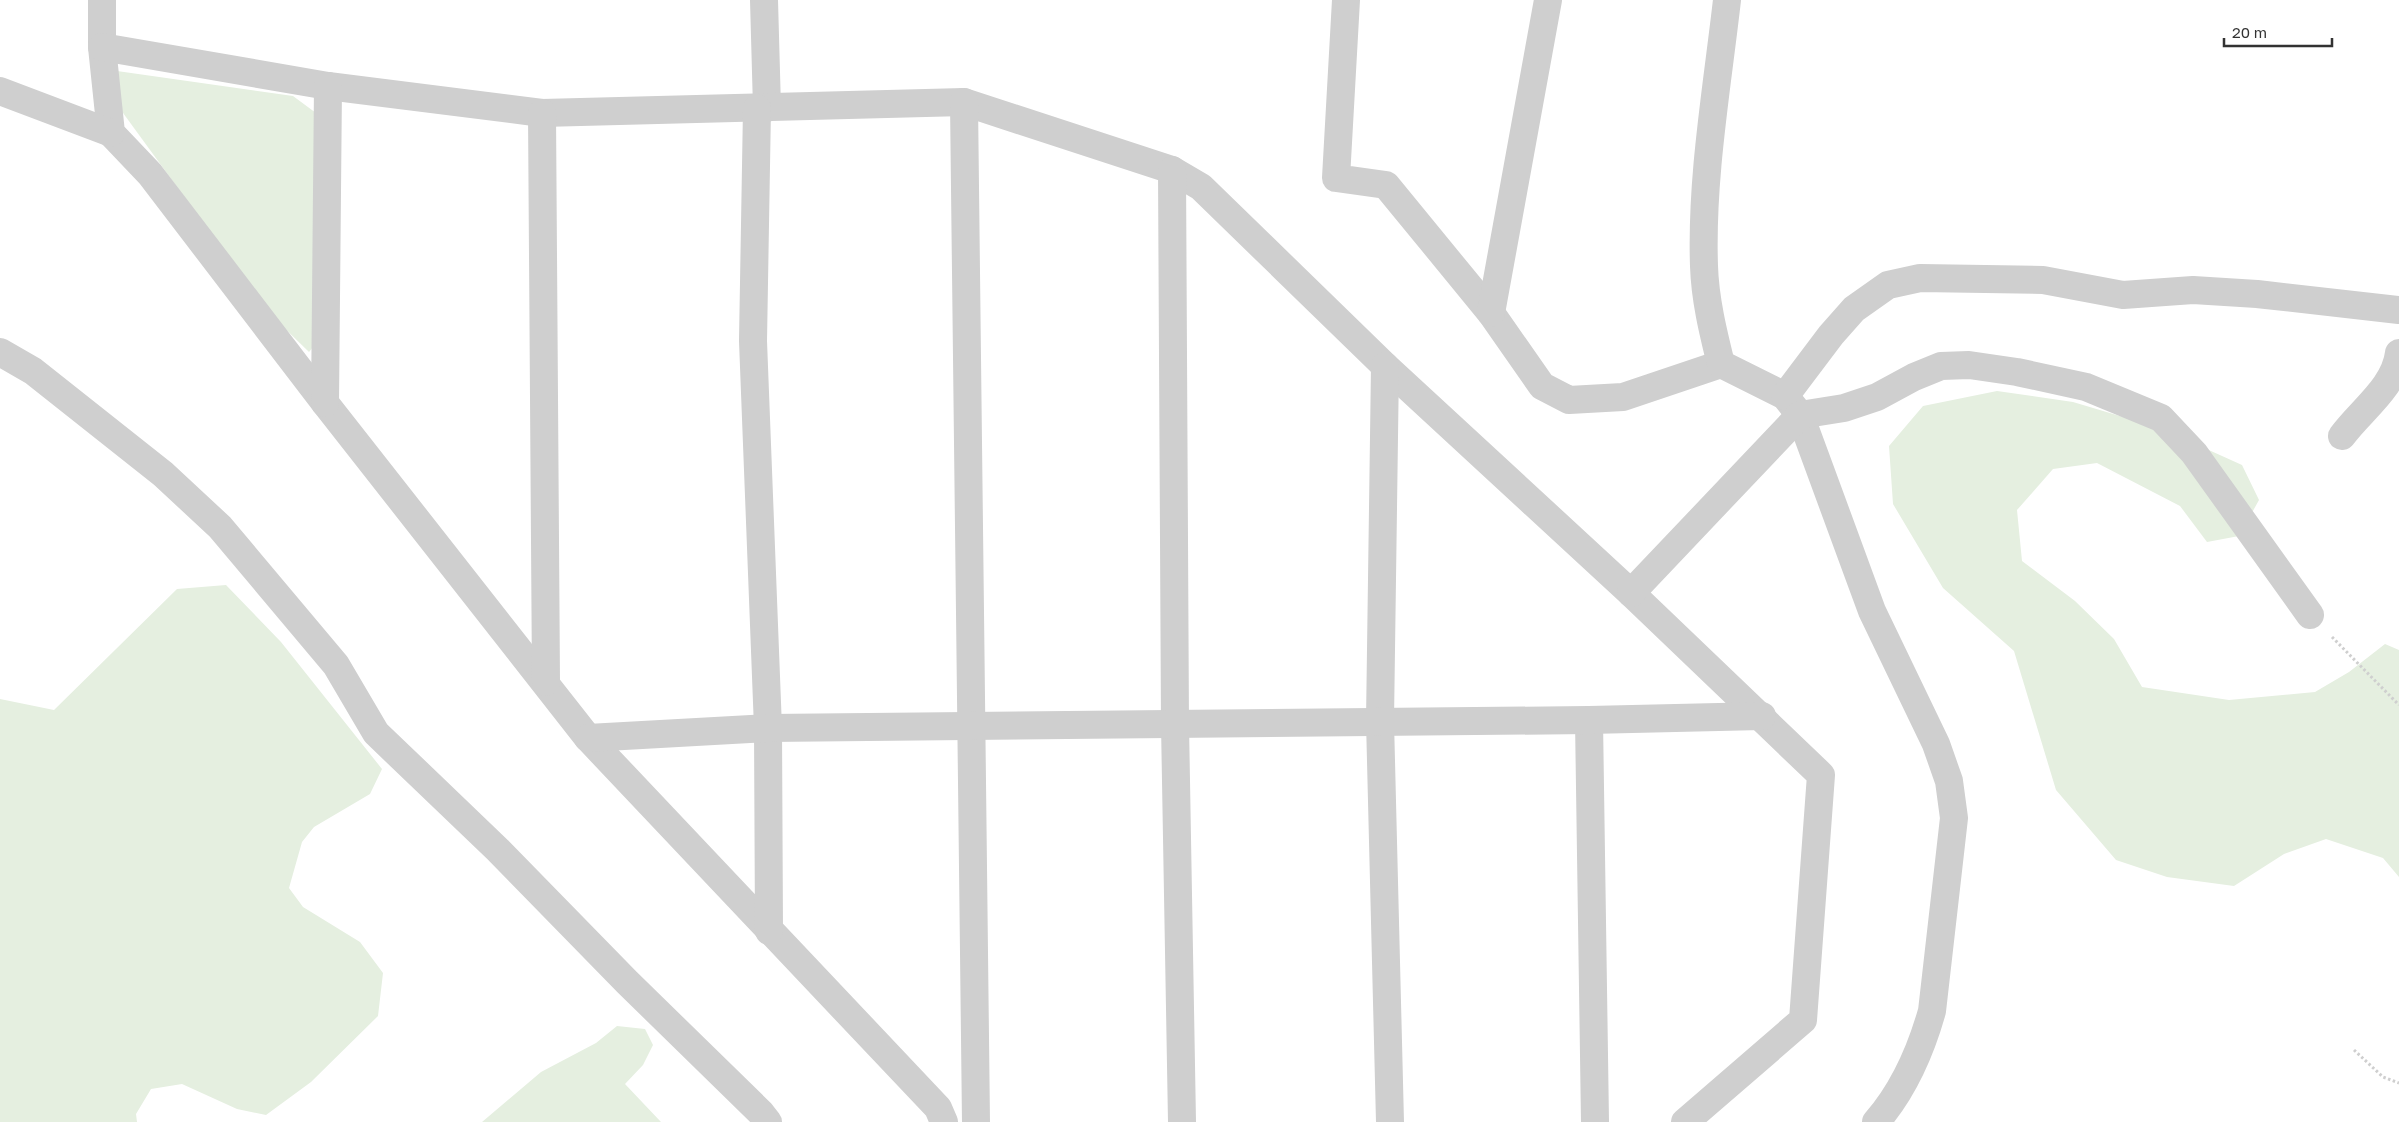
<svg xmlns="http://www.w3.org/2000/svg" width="2399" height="1122" font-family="'Golos Text',sans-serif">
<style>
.green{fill:#e5efe0}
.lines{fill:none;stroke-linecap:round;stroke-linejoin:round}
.path{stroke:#cfcfcf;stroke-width:3;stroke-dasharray:2.5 2.5;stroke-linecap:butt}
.street{stroke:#cfcfcf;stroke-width:28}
</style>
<rect width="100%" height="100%" fill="#fff"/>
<g class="green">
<path d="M 117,71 L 293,96 L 316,113 L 318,341 L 309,352 L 269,313 L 115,102 Z"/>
<path d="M 1997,391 L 2073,402 L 2160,428 L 2242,465 L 2259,500 L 2239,536 L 2207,542 L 2180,506 L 2097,463 L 2053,469 L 2017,510 L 2022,561 L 2075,601 L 2114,639 L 2142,687 L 2229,700 L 2315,692 L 2349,672 L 2385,644 L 2399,650 L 2399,877 L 2383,858 L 2326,839 L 2284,854 L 2234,886 L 2167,877 L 2116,860 L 2056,790 L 2014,651 L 1943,588 L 1893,504 L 1889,446 L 1923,406 Z"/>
<path d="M 226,585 L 281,642 L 382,769 L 370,794 L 314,827 L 302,842 L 289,888 L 303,907 L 360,942 L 383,973 L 378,1016 L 311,1082 L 266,1115 L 237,1109 L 182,1084 L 151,1089 L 136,1114 L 137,1122 L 0,1122 L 0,699 L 54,710 L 177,589 Z"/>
<path d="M 617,1026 L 645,1029 L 653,1045 L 643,1065 L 625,1084 L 661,1122 L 482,1122 L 541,1072 L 596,1043 Z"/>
</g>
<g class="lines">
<g class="path">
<path d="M 2332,637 L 2399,705"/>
<path d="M 2354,1050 L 2383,1077 L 2399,1083"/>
</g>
<g class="street">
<path d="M 102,0 L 102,47 L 111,133 L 150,174 L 325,403 L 588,738 L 938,1108 L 944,1122"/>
<path d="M 764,0 L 767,108"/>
<path d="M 1346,0 L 1336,178 L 1386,185 L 1491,313 L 1542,386 L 1569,400 L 1623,397 L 1721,364"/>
<path d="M 1727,0 C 1717,88 1701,178 1704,266 C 1705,299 1713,332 1721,364 L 1785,396 L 1800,415 L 1872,611 L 1936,744 L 1949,781 L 1954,818 L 1932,1011 C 1921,1050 1903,1091 1876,1122"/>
<path d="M 102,47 L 328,86 L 542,113 L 964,102 L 1172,170 L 1201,187 L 1385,366 L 1631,593 L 1821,775 L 1803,1020 L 1685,1122"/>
<path d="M 0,91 L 111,133"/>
<path d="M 964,102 L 976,1122"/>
<path d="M 757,108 L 753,341 L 768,728 L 769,931"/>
<path d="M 542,113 L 546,682"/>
<path d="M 1172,170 L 1175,724 L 1182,1122"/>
<path d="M 1491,313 L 1548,0"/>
<path d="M 0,352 L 33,371 L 163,474 L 220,527 L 336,665 L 376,733 L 498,850 L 627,982 L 761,1113 L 768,1122"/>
<path d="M 1385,366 L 1380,721 L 1390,1122"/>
<path d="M 1785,396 L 1831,335 L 1854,309 L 1888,285 L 1920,278 L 2043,280 L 2123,295 L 2193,290 L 2257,294 L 2399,310"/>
<path d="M 325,403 L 328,86"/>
<path d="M 2342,436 C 2361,410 2395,387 2399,353"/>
<path d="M 1631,593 L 1800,415 L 1844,408 L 1877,397 L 1914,377 L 1941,366 L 1969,365 L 2017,372 L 2086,387 L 2161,418 L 2194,453 L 2310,615"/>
<path d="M 1589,720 L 1595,1122"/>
<path d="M 588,738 L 768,728 L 1589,720 L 1762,716"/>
</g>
</g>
<path d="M2224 38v8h108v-8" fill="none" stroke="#323232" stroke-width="2.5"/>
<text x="2232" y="38" font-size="15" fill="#323232" stroke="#ffffff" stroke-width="4" paint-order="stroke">20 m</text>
</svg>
